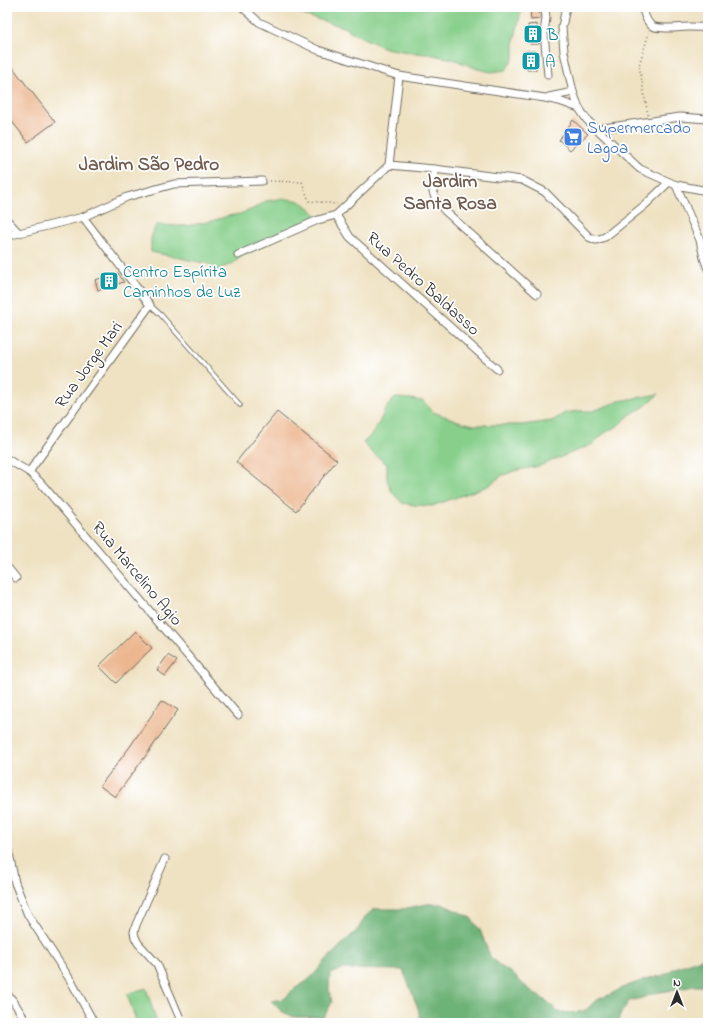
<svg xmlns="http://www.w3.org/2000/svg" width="715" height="1030" font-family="'Indie Flower',sans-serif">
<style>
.green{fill:#87cf8b;stroke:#597d5b}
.forest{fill:#6db277;stroke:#4c6e51}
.building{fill:#ecb68f}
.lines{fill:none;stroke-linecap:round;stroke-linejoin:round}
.lane-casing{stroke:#706b60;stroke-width:5.5}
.street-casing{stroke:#706b60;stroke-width:9}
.path{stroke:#706b60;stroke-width:1.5;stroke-dasharray:1 3;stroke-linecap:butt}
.lane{stroke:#fff;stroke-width:3.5}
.street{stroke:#fff;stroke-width:7}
.labels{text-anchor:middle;stroke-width:3.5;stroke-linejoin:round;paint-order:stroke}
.culture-label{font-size:17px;fill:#0d838f;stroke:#fff;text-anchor:start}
.shop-label{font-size:17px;fill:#366cbe;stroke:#fff;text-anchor:start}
.street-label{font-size:17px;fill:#2b2b2b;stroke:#fff}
.quarter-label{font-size:19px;font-weight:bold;fill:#6f5c4e;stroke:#fff}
</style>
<rect width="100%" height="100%" fill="#fff"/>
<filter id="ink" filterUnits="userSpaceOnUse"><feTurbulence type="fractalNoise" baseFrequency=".025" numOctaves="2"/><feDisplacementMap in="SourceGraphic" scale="8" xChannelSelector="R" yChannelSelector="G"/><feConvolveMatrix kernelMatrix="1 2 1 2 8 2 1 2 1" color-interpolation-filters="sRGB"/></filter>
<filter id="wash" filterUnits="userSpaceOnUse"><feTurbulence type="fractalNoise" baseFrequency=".012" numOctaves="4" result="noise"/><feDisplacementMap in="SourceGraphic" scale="16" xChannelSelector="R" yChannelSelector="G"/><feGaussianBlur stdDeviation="0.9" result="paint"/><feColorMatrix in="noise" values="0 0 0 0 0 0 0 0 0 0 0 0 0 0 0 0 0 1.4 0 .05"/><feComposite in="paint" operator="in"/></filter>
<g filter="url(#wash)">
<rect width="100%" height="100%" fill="#efe2c2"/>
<g class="green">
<path d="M 286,7 L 522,7 L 514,42 L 514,57 L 506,70 L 491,72 L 478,69 L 453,59 L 428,54 L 413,53 L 385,48 L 357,35 L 344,27 L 306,16 Z"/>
<path d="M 279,199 C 299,199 302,200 316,215 L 306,225 L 245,254 L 232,264 L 219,269 L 217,272 L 209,264 L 151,252 L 151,238 L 156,225 L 187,226 L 212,221 L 228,216 L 240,214 L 253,209 L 266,201 Z"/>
<path d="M 659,394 L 644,407 L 631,414 L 616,427 L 603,434 L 593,444 L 539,466 L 514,471 L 501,476 L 488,486 L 432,506 L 414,505 L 402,503 L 392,492 L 387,480 L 387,464 L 374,454 L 363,443 L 372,434 L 380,421 L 385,409 L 395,398 L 411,399 L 423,401 L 433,412 L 461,422 L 474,425 L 522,425 L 552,421 L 565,413 L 578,411 L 593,411 L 619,401 Z"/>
<path d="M 146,988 L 157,1023 L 137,1023 L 127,994 Z"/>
</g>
<path class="forest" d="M 427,904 L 442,904 L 470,917 L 480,930 L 490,956 L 500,966 L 513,974 L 523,984 L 535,994 L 548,1002 L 558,1012 L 573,1013 L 586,1010 L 596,1000 L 609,995 L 622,988 L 649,978 L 662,976 L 675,968 L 703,958 L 708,958 L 708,986 L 695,986 L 655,993 L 642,998 L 629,1001 L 621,1013 L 619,1023 L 421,1023 L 418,1008 L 403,970 L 343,969 L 330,974 L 329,989 L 332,1002 L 324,1017 L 294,1017 L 281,1011 L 271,1001 L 284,999 L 294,989 L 307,981 L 317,971 L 327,959 L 358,929 L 366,916 L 374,909 L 402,909 Z"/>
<g id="blocks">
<g class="building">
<path d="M 530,7 L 539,7 L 540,19 L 531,20 Z"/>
<path d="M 537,24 L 539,44 L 530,44 L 528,25 Z"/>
<path d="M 526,51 L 535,51 L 536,70 L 527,70 Z"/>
<path d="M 7,60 L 55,122 L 28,142 L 7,115 Z"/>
<path d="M 573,120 L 588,134 L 570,150 L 559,140 Z"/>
<path d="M 118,273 L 124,282 L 98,290 L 95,280 Z"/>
<path d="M 277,412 L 337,460 L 296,511 L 236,462 Z"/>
<path d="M 135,631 L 152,648 L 116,683 L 99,666 Z"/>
<path d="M 168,655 L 177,661 L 165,676 L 157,670 Z"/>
<path d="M 162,700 L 178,710 L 150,750 L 115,797 L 100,786 L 129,748 Z"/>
</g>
</g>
</g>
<g filter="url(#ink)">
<use href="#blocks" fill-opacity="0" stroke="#706b60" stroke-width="1"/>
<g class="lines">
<g class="lane-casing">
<path id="lane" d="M 150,305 L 161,315 L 240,405"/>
</g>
<g class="street-casing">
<g id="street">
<path d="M 242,7 L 259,22 L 318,50 L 399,76 L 545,98 L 559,101 L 579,108"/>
<path d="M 545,7 L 546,18 L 544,33 L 548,75"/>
<path d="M 566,7 L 562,27 L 564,52 L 573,92 L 579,108 L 587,120 L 640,169 L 676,185 L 708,191"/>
<path d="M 642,7 C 644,13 646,22 652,26 C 659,30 681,27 689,27 C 695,27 702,27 708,28"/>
<path d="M 549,97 L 573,92"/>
<path d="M 597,129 L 680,117 L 708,119"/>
<path d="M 389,165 L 434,169 L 522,180 L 545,192 L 589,237 L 596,240 L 605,237 L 645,205 L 669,182"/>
<path d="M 434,169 L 433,192 L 436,200 L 445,211 L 537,294"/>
<path d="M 676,185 L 700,240 L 704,258 L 708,269"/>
<path d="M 336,215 L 350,237 L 497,369"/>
<path d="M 7,220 L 19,233"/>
<path d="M 7,236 L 83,217 L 127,197 L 174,184 L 262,181"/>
<path d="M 238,255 L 318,220 L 336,215 L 389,165 L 399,76"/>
<path d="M 7,459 L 29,472 L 40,482 L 238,715"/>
<path d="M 29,472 L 150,305 L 83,217"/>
<path d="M 7,567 L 16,578"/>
<path d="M 7,849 L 9,853 L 15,883 L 28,915 L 71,981 L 94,1023"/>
<path d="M 165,859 L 136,925 L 134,932 L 135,937 L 138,943 L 157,964 L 182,1023"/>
<path d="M 7,994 L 14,1002 L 27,1023"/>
</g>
</g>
<g class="path">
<path d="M 648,115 L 639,65 L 649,33"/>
<path d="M 270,181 L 302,182 L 309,201 L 337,204"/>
</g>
<use href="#lane" class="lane"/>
<use href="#street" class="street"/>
</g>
</g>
<defs>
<g id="building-square" transform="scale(1)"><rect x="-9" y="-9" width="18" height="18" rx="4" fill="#0f9aa8" stroke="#fff"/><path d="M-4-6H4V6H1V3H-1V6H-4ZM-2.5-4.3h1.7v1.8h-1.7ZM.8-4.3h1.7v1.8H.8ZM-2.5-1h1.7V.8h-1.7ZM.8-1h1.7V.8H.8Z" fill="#fff"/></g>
<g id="supermarket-square" transform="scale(1)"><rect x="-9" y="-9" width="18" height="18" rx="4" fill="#3f7fe0" stroke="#fff"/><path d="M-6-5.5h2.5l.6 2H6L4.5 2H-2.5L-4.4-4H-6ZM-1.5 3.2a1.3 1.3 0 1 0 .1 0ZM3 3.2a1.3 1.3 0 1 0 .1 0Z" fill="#fff"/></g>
</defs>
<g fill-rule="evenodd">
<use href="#building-square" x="533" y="34"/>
<use href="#building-square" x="531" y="61"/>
<use href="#supermarket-square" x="573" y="137"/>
<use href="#building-square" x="109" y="281"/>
</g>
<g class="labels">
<g class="culture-label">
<text x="547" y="40">B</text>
<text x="545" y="67">A</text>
<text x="123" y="277">Centro Espírita<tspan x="123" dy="20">Caminhos de Luz</tspan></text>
</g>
<g class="shop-label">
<text x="587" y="133">Supermercado<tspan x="587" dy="20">Lagoa</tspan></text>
</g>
<g class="street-label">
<text transform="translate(424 283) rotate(42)" y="6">Rua Pedro Baldasso</text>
<text transform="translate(88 364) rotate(-54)" y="6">Rua Jorge Mari</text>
<text transform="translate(138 573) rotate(50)" y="6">Rua Marcelino Agio</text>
</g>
<g class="quarter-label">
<text x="149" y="170">Jardim São Pedro</text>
<text x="450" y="187">Jardim<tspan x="450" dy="22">Santa Rosa</tspan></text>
</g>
</g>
<rect width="715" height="1030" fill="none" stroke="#fff" stroke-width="24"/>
<g transform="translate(677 992)" stroke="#ffffff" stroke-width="3" paint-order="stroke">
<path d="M0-3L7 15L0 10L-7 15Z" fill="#2b2b2b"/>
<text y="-6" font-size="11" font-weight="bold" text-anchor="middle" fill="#2b2b2b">N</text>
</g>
</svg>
